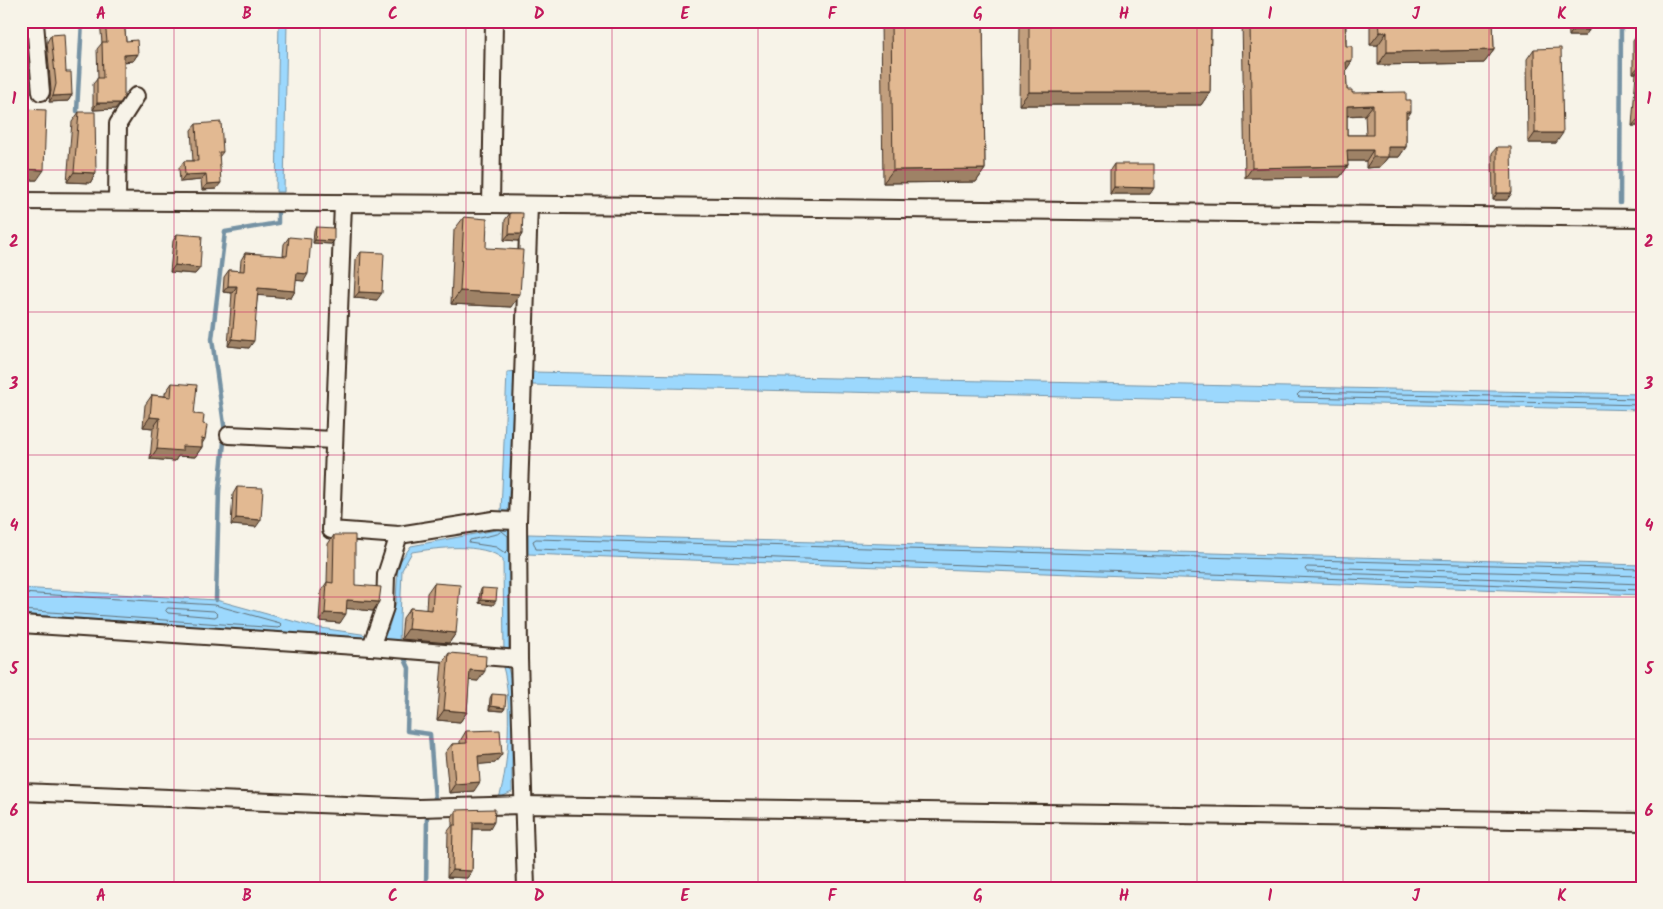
<svg xmlns="http://www.w3.org/2000/svg" width="1663" height="909" font-family="Kalam,sans-serif">
<style>
.water{fill:#9cd8fd;stroke:#7592a4}
.lines{fill:none;stroke-linecap:round;stroke-linejoin:round}
.shore{stroke:#627077;stroke-width:1}
.stream{stroke:#7592a4;stroke-width:4.5}
.minor-casing{stroke:#3b2a1e;stroke-width:20}
.minor{stroke:#f7f3e8;stroke-width:16}
.wall{fill:#c29f7e;stroke:#3b2a1e;fill-rule:evenodd}
.shaded-wall{fill:#9e8266;stroke:#3b2a1e}
.building{fill:#e2b992;stroke:#3b2a1e;fill-rule:evenodd}
.grid{fill:none;stroke:#c2185b;stroke-width:1;stroke-opacity:0.55}
.neatline{fill:none;stroke:#c2185b;stroke-width:2}
.grid-label{font-size:16px;text-anchor:middle;font-weight:bold;fill:#c2185b}
</style>
<rect width="100%" height="100%" fill="#f7f3e8"/>
<filter id="ink" filterUnits="userSpaceOnUse"><feTurbulence type="fractalNoise" baseFrequency=".02" numOctaves="2"/><feDisplacementMap in="SourceGraphic" scale="10" xChannelSelector="R" yChannelSelector="G"/><feConvolveMatrix kernelMatrix="1 2 1 2 8 2 1 2 1" color-interpolation-filters="sRGB"/></filter>
<g filter="url(#ink)">
<g class="water">
<path d="M 279,21 L 287,21 L 284,192 L 276,192 Z"/>
<path d="M 518,371 L 518,385 L 514,388 L 508,513 L 501,512 L 507,372 Z"/>
<path d="M 532,372 L 1642,394 L 1642,410 L 532,385 Z"/>
<path d="M 500,526 L 508,527 L 513,534 L 513,552 L 509,557 L 509,656 L 504,655 L 503,559 C 482,542 437,548 412,552 L 402,570 L 399,644 L 393,643 L 390,640 L 377,639 L 378,635 L 388,630 L 396,602 L 398,564 L 411,546 L 496,530 Z"/>
<path d="M 528,534 L 1642,565 L 1642,595 L 528,554 Z"/>
<path d="M 21,588 L 216,600 L 314,627 L 368,635 L 367,639 L 21,614 Z"/>
<path d="M 503,667 L 508,668 L 512,683 L 512,792 L 499,798 C 509,769 512,697 503,667 Z"/>
</g>
<g class="lines">
<g class="shore">
<path d="M 1642,399 L 1300,392 L 1297,395 L 1299,397 L 1642,405"/>
<path d="M 502,531 L 508,536 L 508,550 L 505,553 L 496,547 L 469,543 L 470,540 L 497,534 Z"/>
<path d="M 1642,569 L 536,539 L 533,541 L 536,549 L 1642,590"/>
<path d="M 1642,576 L 1307,567 L 1305,569 L 1307,572 L 1642,584"/>
<path d="M 21,593 L 215,605 L 280,623 L 282,625 L 279,628 L 21,610"/>
<path d="M 168,608 L 214,611 L 218,615 L 215,617 L 168,613 L 166,611 Z"/>
</g>
<g class="stream">
<path d="M 77,111 L 82,21"/>
<path d="M 1620,203 L 1621,21"/>
<path d="M 216,600 L 219,491 L 225,432 L 212,339 L 225,232 L 278,223 L 278,211"/>
<path d="M 404,657 L 409,668 L 407,731 L 430,734 L 435,799"/>
<path d="M 426,888 L 427,818"/>
</g>
<g class="minor-casing">
<g id="minor">
<path d="M 21,24 L 35,23 L 41,92"/>
<path d="M 21,201 L 491,204 L 1642,218"/>
<path d="M 117,201 L 118,124 L 136,96"/>
<path d="M 343,203 L 331,530 L 399,535 L 493,520 L 518,521"/>
<path d="M 491,204 L 494,21"/>
<path d="M 229,435 L 334,440"/>
<path d="M 21,624 L 371,647 L 519,659"/>
<path d="M 371,647 L 385,607 L 386,575 L 399,535"/>
<path d="M 21,792 L 419,808 L 523,805 L 1642,822"/>
<path d="M 526,888 L 519,659 L 518,521 L 529,205"/>
</g>
</g>
<use href="#minor" class="minor"/>
</g>
<g class="wall">
<path d="M 100,21 L 124,21 L 126,41 L 138,54 L 133,61 L 124,62 L 115,109 L 93,110 L 93,84 L 98,78 L 97,49 L 102,43 Z"/>
<path d="M 881,21 L 983,21 L 985,169 L 976,182 L 883,183 Z"/>
<path d="M 1020,21 L 1211,21 L 1210,92 L 1201,105 L 1019,105 Z"/>
<path d="M 1242,21 L 1348,21 L 1346,25 L 1346,46 L 1352,61 L 1346,69 L 1347,90 L 1406,120 L 1406,147 L 1399,157 L 1388,157 L 1380,167 L 1366,168 L 1366,161 L 1347,161 L 1348,166 L 1340,177 L 1245,178 ZM 1365,115 L 1366,135 L 1347,135 L 1347,116 Z"/>
<path d="M 1370,21 L 1493,21 L 1494,50 L 1484,63 L 1378,65 L 1378,45 L 1370,45 Z"/>
<path d="M 1568,21 L 1589,21 L 1589,30 L 1585,36 L 1569,36 Z"/>
<path d="M 1637,21 L 1642,21 L 1642,143 L 1641,126 L 1632,126 L 1636,73 L 1633,73 L 1633,41 L 1637,35 Z"/>
<path d="M 51,35 L 66,72 L 72,95 L 68,101 L 49,102 L 51,91 L 47,42 Z"/>
<path d="M 1534,49 L 1556,143 L 1528,143 L 1527,59 Z"/>
<path d="M 23,109 L 37,180 L 21,180 L 21,112 Z"/>
<path d="M 79,112 L 96,173 L 90,183 L 67,182 L 72,122 Z"/>
<path d="M 196,124 L 223,152 L 219,157 L 216,189 L 202,190 L 201,180 L 180,182 L 179,168 L 184,161 L 193,161 L 191,130 Z"/>
<path d="M 1497,147 L 1507,200 L 1493,200 L 1492,153 Z"/>
<path d="M 1114,164 L 1150,194 L 1110,194 L 1110,170 Z"/>
<path d="M 510,213 L 522,234 L 518,241 L 504,240 L 505,220 Z"/>
<path d="M 464,217 L 486,248 L 511,307 L 451,304 L 454,230 Z"/>
<path d="M 316,227 L 331,244 L 313,243 L 314,230 Z"/>
<path d="M 177,234 L 200,268 L 195,274 L 170,272 L 173,241 Z"/>
<path d="M 289,237 L 304,281 L 296,280 L 295,291 L 291,298 L 258,295 L 249,348 L 228,346 L 232,293 L 223,292 L 224,277 L 229,270 L 240,271 L 241,260 L 245,253 L 283,256 L 284,244 Z"/>
<path d="M 361,252 L 377,300 L 354,298 L 356,259 Z"/>
<path d="M 172,383 L 194,414 L 202,444 L 202,447 L 195,457 L 178,456 L 175,461 L 150,459 L 153,428 L 143,427 L 145,405 L 152,395 L 165,396 L 165,393 Z"/>
<path d="M 237,487 L 256,527 L 231,525 L 233,494 Z"/>
<path d="M 334,535 L 355,585 L 373,611 L 347,608 L 340,623 L 319,621 L 321,591 L 327,582 L 328,544 Z"/>
<path d="M 434,583 L 456,633 L 449,643 L 401,639 L 403,618 L 410,608 L 426,610 L 427,593 Z"/>
<path d="M 482,588 L 493,605 L 479,603 L 480,591 Z"/>
<path d="M 449,653 L 478,681 L 469,680 L 467,712 L 460,722 L 437,720 L 442,663 Z"/>
<path d="M 492,694 L 505,708 L 503,711 L 489,710 L 490,698 Z"/>
<path d="M 466,731 L 495,763 L 479,764 L 474,791 L 449,793 L 445,753 L 452,744 L 460,744 L 460,741 Z"/>
<path d="M 456,810 L 490,829 L 473,829 L 472,871 L 467,878 L 447,877 L 448,831 L 452,826 L 452,817 Z"/>
</g>
<g class="shaded-wall">
<path d="M 1573,30 L 1589,30 L 1585,36 L 1569,36 Z"/>
<path d="M 1380,32 L 1387,32 L 1378,45 L 1370,45 Z"/>
<path d="M 1494,50 L 1484,63 L 1378,65 L 1387,52 Z"/>
<path d="M 138,54 L 133,61 L 119,62 L 124,55 Z"/>
<path d="M 1346,61 L 1352,61 L 1345,72 Z"/>
<path d="M 1639,66 L 1641,66 L 1636,73 L 1633,73 Z"/>
<path d="M 21,87 L 27,87 L 22,94 L 21,94 Z"/>
<path d="M 1029,92 L 1210,92 L 1201,105 L 1019,105 Z"/>
<path d="M 72,95 L 68,101 L 49,102 L 53,96 Z"/>
<path d="M 97,103 L 120,103 L 115,109 L 93,110 Z"/>
<path d="M 1373,105 L 1365,115 L 1339,116 L 1347,106 Z"/>
<path d="M 1406,112 L 1411,112 L 1404,122 Z"/>
<path d="M 1638,119 L 1642,119 L 1641,126 L 1632,126 Z"/>
<path d="M 1535,133 L 1563,133 L 1556,143 L 1528,143 Z"/>
<path d="M 1388,147 L 1406,147 L 1399,157 L 1388,157 L 1380,167 L 1366,168 L 1373,157 Z"/>
<path d="M 1347,150 L 1373,150 L 1366,161 L 1340,161 Z"/>
<path d="M 1348,166 L 1340,177 L 1245,178 L 1252,168 Z"/>
<path d="M 22,169 L 44,170 L 37,180 L 21,180 Z"/>
<path d="M 985,169 L 976,182 L 883,183 L 893,170 Z"/>
<path d="M 74,172 L 96,173 L 90,183 L 67,182 Z"/>
<path d="M 206,174 L 201,180 L 180,182 L 185,175 Z"/>
<path d="M 221,183 L 216,189 L 202,190 L 207,184 Z"/>
<path d="M 1114,187 L 1154,188 L 1150,194 L 1110,194 Z"/>
<path d="M 1497,193 L 1512,193 L 1507,200 L 1493,200 Z"/>
<path d="M 509,234 L 522,234 L 518,241 L 504,240 Z"/>
<path d="M 315,240 L 334,241 L 331,244 L 313,243 Z"/>
<path d="M 175,265 L 200,268 L 195,274 L 170,272 Z"/>
<path d="M 297,273 L 308,274 L 304,281 L 292,280 Z"/>
<path d="M 228,286 L 237,286 L 232,293 L 223,292 Z"/>
<path d="M 258,288 L 295,291 L 291,298 L 253,295 Z"/>
<path d="M 460,291 L 520,294 L 511,307 L 451,304 Z"/>
<path d="M 359,292 L 382,293 L 377,300 L 354,298 Z"/>
<path d="M 232,339 L 254,341 L 249,348 L 228,346 Z"/>
<path d="M 150,417 L 160,418 L 153,428 L 143,427 Z"/>
<path d="M 202,438 L 205,439 L 200,447 L 202,447 L 195,457 L 178,456 L 175,461 L 150,459 L 157,449 L 182,446 Z"/>
<path d="M 236,518 L 261,520 L 256,527 L 231,525 Z"/>
<path d="M 347,600 L 379,602 L 373,611 L 341,608 Z"/>
<path d="M 481,600 L 496,601 L 493,605 L 479,603 Z"/>
<path d="M 325,613 L 346,614 L 340,623 L 319,621 Z"/>
<path d="M 408,629 L 456,633 L 449,643 L 401,639 Z"/>
<path d="M 470,670 L 485,671 L 478,681 L 463,680 Z"/>
<path d="M 491,706 L 505,708 L 503,711 L 489,710 Z"/>
<path d="M 444,710 L 467,712 L 460,722 L 437,720 Z"/>
<path d="M 502,754 L 495,763 L 472,765 L 478,756 Z"/>
<path d="M 480,782 L 474,791 L 449,793 L 455,784 Z"/>
<path d="M 473,822 L 494,822 L 490,829 L 468,829 Z"/>
<path d="M 452,870 L 472,871 L 467,878 L 447,877 Z"/>
</g>
<g class="building">
<path d="M 105,21 L 124,21 L 126,41 L 137,40 L 138,54 L 124,55 L 124,97 L 120,103 L 97,103 L 97,78 L 103,78 L 102,42 L 107,42 Z"/>
<path d="M 891,21 L 983,21 L 985,169 L 893,170 Z"/>
<path d="M 1029,21 L 1211,21 L 1210,92 L 1029,92 Z"/>
<path d="M 1250,21 L 1345,21 L 1346,46 L 1352,46 L 1352,61 L 1346,61 L 1347,90 L 1352,90 L 1352,93 L 1406,92 L 1406,100 L 1411,100 L 1411,112 L 1406,112 L 1406,147 L 1388,147 L 1388,157 L 1373,157 L 1373,150 L 1347,150 L 1348,166 L 1252,168 ZM 1373,105 L 1373,135 L 1347,135 L 1347,106 Z"/>
<path d="M 1379,21 L 1493,21 L 1494,50 L 1387,52 L 1387,32 L 1380,32 Z"/>
<rect x="1573" y="21" width="16" height="9"/>
<path d="M 64,34 L 66,72 L 71,72 L 72,95 L 53,96 L 56,84 L 51,35 Z"/>
<path d="M 1638,34 L 1642,34 L 1642,119 L 1638,119 L 1641,66 L 1639,66 Z"/>
<path d="M 1561,48 L 1563,133 L 1535,133 L 1534,49 Z"/>
<path d="M 21,49 L 22,64 L 25,63 L 27,87 L 21,87 Z"/>
<path d="M 23,109 L 46,110 L 44,170 L 22,169 Z"/>
<path d="M 79,112 L 95,112 L 96,173 L 74,172 Z"/>
<path d="M 221,122 L 223,152 L 219,152 L 221,183 L 207,184 L 206,174 L 185,175 L 184,161 L 198,161 L 196,124 Z"/>
<path d="M 1497,147 L 1511,147 L 1512,193 L 1497,193 Z"/>
<path d="M 1114,164 L 1154,164 L 1154,188 L 1114,187 Z"/>
<path d="M 510,213 L 523,213 L 522,234 L 509,234 Z"/>
<path d="M 464,217 L 487,219 L 486,248 L 523,250 L 520,294 L 460,291 Z"/>
<path d="M 316,227 L 334,228 L 334,241 L 315,240 Z"/>
<path d="M 177,234 L 202,236 L 200,268 L 175,265 Z"/>
<path d="M 289,237 L 311,239 L 308,274 L 297,273 L 295,291 L 258,288 L 254,341 L 232,339 L 237,286 L 228,286 L 229,270 L 244,271 L 245,253 L 287,256 Z"/>
<path d="M 361,252 L 384,253 L 382,293 L 359,292 Z"/>
<path d="M 172,383 L 197,385 L 194,414 L 204,415 L 203,424 L 207,425 L 205,439 L 202,438 L 202,447 L 182,446 L 182,451 L 157,449 L 160,418 L 150,417 L 152,395 L 171,397 Z"/>
<path d="M 237,487 L 263,488 L 261,520 L 236,518 Z"/>
<path d="M 334,535 L 355,535 L 355,585 L 381,587 L 379,602 L 347,600 L 346,614 L 325,613 L 327,582 L 333,583 Z"/>
<path d="M 434,583 L 460,585 L 456,633 L 408,629 L 410,608 L 432,610 Z"/>
<path d="M 482,588 L 497,589 L 496,601 L 481,600 Z"/>
<path d="M 449,653 L 486,656 L 485,671 L 470,670 L 467,712 L 444,710 Z"/>
<path d="M 492,694 L 506,695 L 505,708 L 491,706 Z"/>
<path d="M 500,730 L 502,754 L 478,756 L 480,782 L 455,784 L 452,744 L 467,743 L 466,731 Z"/>
<path d="M 495,809 L 494,822 L 473,822 L 472,871 L 452,870 L 453,825 L 456,825 L 456,810 Z"/>
</g>
</g>
<path class="grid" d="M 174,21 L 174,888M 320,21 L 320,888M 466,21 L 466,888M 612,21 L 612,888M 758,21 L 758,888M 905,21 L 905,888M 1051,21 L 1051,888M 1197,21 L 1197,888M 1343,21 L 1343,888M 1489,21 L 1489,888M 21,170 L 1642,170M 21,312 L 1642,312M 21,455 L 1642,455M 21,597 L 1642,597M 21,739 L 1642,739"/>
<rect width="1663" height="909" fill="none" stroke="#f7f3e8" stroke-width="55"/>
<rect x="28" y="28" width="1608" height="854" class="neatline"/>
<g class="grid-label">
<text x="101" y="19">A</text>
<text x="247" y="19">B</text>
<text x="393" y="19">C</text>
<text x="539" y="19">D</text>
<text x="685" y="19">E</text>
<text x="832" y="19">F</text>
<text x="978" y="19">G</text>
<text x="1124" y="19">H</text>
<text x="1270" y="19">I</text>
<text x="1416" y="19">J</text>
<text x="1562" y="19">K</text>
<text x="14" y="104">1</text>
<text x="1649" y="104">1</text>
<text x="14" y="247">2</text>
<text x="1649" y="247">2</text>
<text x="14" y="389">3</text>
<text x="1649" y="389">3</text>
<text x="14" y="531">4</text>
<text x="1649" y="531">4</text>
<text x="14" y="674">5</text>
<text x="1649" y="674">5</text>
<text x="14" y="816">6</text>
<text x="1649" y="816">6</text>
<text x="101" y="901">A</text>
<text x="247" y="901">B</text>
<text x="393" y="901">C</text>
<text x="539" y="901">D</text>
<text x="685" y="901">E</text>
<text x="832" y="901">F</text>
<text x="978" y="901">G</text>
<text x="1124" y="901">H</text>
<text x="1270" y="901">I</text>
<text x="1416" y="901">J</text>
<text x="1562" y="901">K</text>
</g>
</svg>
